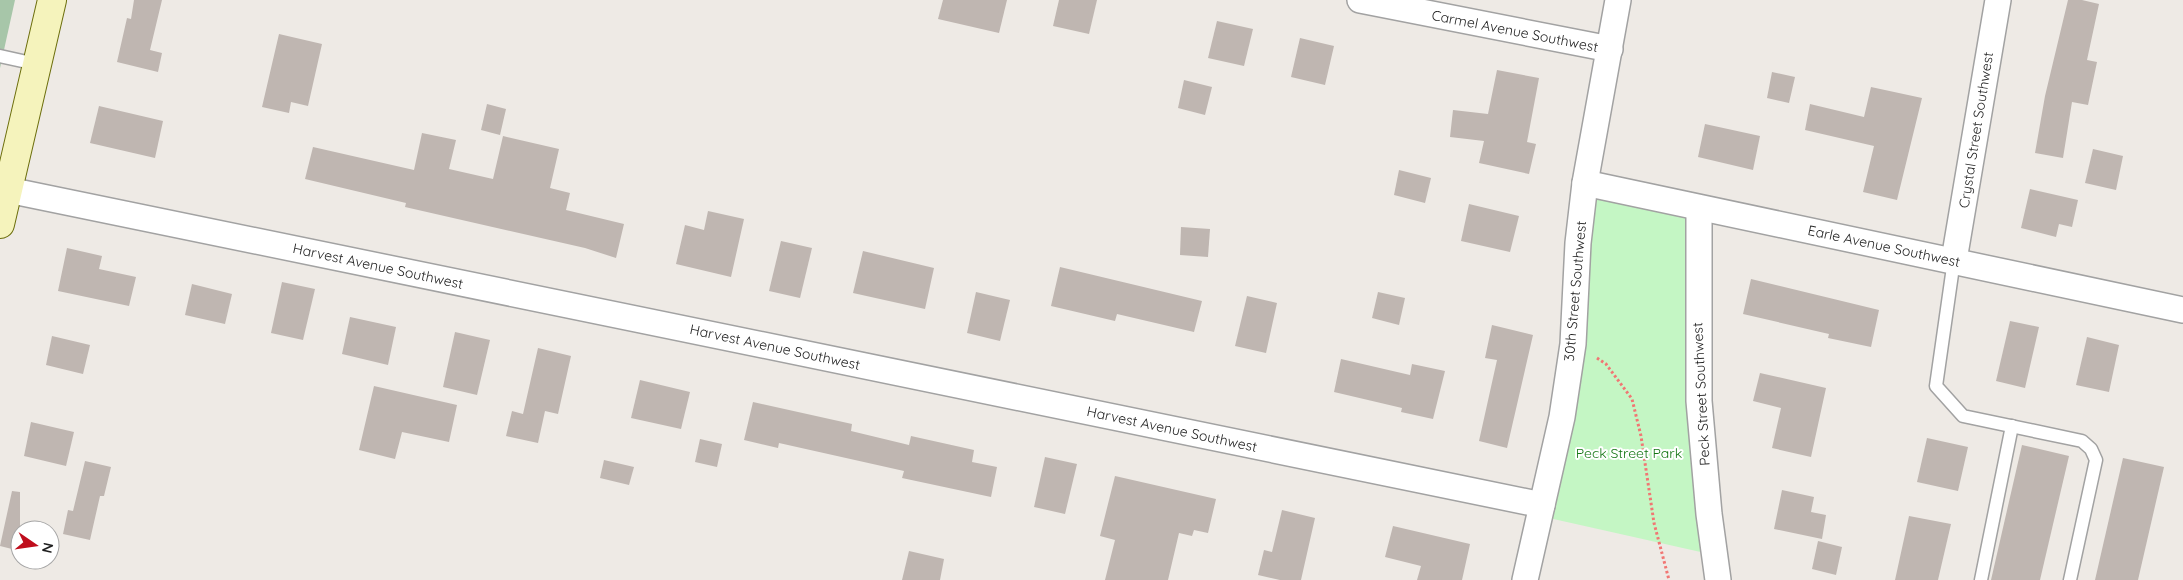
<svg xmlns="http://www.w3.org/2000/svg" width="2183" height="580" font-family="Quicksand,sans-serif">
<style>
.cemetery{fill:#a7c6a9}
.park{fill:#c4f6c4}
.building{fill:#bfb6b1}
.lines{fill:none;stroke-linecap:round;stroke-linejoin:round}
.lane-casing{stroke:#a2a2a2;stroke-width:15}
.street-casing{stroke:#a2a2a2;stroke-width:28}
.secondary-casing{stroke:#6c6e0c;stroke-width:30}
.path{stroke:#f17673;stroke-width:3;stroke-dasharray:2.5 2.5;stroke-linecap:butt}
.lane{stroke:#fff;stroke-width:12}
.street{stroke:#fff;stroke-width:25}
.secondary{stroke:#f5f3bc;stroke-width:28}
.labels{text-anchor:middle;stroke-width:4;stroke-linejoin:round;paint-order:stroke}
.street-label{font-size:14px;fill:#1e1e1e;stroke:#fff}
.park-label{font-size:14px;fill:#127512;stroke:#fff}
</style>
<rect width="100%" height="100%" fill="#eeeae5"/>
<path class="cemetery" d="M 0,0 L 15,0 L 0,68 Z"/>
<path class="park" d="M 1585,183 L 1699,208 L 1714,555 L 1540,516 Z"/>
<g class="building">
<path d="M 134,0 L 162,0 L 150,50 L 162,53 L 158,72 L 117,62 L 127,18 L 131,19 Z"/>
<path d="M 943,0 L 1007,0 L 999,33 L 938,19 Z"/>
<path d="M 1059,0 L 1097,0 L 1089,34 L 1053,26 Z"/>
<path d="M 2068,0 L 2082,0 L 2099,4 L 2087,60 L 2097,62 L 2088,105 L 2072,102 L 2063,158 L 2035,153 L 2045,96 Z"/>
<path d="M 1217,21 L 1253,29 L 1244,66 L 1208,58 Z"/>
<path d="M 279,34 L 322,44 L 308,106 L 291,102 L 289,113 L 262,107 Z"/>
<path d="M 1300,38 L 1334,46 L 1325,85 L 1291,77 Z"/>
<path d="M 1497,70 L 1539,78 L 1527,142 L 1536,144 L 1529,174 L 1479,163 L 1484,141 L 1450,137 L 1453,110 L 1488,114 Z"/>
<path d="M 1772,72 L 1795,77 L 1789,103 L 1767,98 Z"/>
<path d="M 1184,80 L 1212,87 L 1205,115 L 1178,108 Z"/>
<path d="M 1871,87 L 1922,98 L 1897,200 L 1863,192 L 1874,146 L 1805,130 L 1810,104 L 1864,117 Z"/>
<path d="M 487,104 L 506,109 L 500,135 L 481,130 Z"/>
<path d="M 99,106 L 163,121 L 155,158 L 90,143 Z"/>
<path d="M 1705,124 L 1760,136 L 1753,170 L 1698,157 Z"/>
<path d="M 422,133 L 456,140 L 449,169 L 493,179 L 503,136 L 559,149 L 550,188 L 570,193 L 566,210 L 624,224 L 616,258 L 585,248 L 405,207 L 406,203 L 305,179 L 313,147 L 414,170 Z"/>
<path d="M 2093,149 L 2123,156 L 2116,190 L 2085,183 Z"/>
<path d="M 1399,170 L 1431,178 L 1425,203 L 1394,195 Z"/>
<path d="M 2030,189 L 2078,200 L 2072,227 L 2059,224 L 2056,237 L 2021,228 Z"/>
<path d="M 1469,204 L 1519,216 L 1510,252 L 1461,241 Z"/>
<path d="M 708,211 L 744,219 L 731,277 L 676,264 L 685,225 L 704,230 Z"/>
<path d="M 1181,227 L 1210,229 L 1208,257 L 1180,255 Z"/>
<path d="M 781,241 L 812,248 L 800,298 L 769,291 Z"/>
<path d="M 67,248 L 102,256 L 99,269 L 136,277 L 129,306 L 58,291 Z"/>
<path d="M 863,251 L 934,268 L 925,309 L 853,293 Z"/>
<path d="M 1060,267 L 1202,301 L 1194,332 L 1117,314 L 1115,321 L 1051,306 Z"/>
<path d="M 1751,279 L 1879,310 L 1871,347 L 1828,338 L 1829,334 L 1743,314 Z"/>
<path d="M 282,282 L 315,289 L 303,340 L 271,333 Z"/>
<path d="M 192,284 L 232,294 L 225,324 L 185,315 Z"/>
<path d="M 976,292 L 1010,300 L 1000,341 L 967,333 Z"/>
<path d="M 1378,292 L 1405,298 L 1399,325 L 1372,318 Z"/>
<path d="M 1247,296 L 1277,303 L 1266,353 L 1235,346 Z"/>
<path d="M 350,317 L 396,327 L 388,365 L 342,354 Z"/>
<path d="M 2010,321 L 2039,327 L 2025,388 L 1996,381 Z"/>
<path d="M 1492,325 L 1533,335 L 1507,448 L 1479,441 L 1497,360 L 1485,358 Z"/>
<path d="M 455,332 L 490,340 L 477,395 L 443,387 Z"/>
<path d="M 52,336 L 90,345 L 83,374 L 46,365 Z"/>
<path d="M 2087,337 L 2119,345 L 2109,392 L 2076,385 Z"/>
<path d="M 538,348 L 571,356 L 558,414 L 545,411 L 538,443 L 506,436 L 512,411 L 523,414 Z"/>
<path d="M 1341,359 L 1410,375 L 1412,364 L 1445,371 L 1433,419 L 1401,412 L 1402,408 L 1334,392 Z"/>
<path d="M 1760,373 L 1826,388 L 1811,457 L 1772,448 L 1781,408 L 1753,401 Z"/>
<path d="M 640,380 L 690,392 L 681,429 L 631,418 Z"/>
<path d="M 374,386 L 457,405 L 449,442 L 402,432 L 395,459 L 359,450 Z"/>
<path d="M 753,402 L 852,424 L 851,431 L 909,445 L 911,436 L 974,450 L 972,462 L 997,467 L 991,497 L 902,478 L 904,471 L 779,443 L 778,448 L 744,440 Z"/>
<path d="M 31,422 L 74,432 L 66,466 L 24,456 Z"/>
<path d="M 1927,438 L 1968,447 L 1958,491 L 1917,482 Z"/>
<path d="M 700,439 L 722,444 L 717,467 L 695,462 Z"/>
<path d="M 2022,445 L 2069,456 L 2040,580 L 1991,580 Z"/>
<path d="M 1045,457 L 1077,464 L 1065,514 L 1034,507 Z"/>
<path d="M 2123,458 L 2164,467 L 2138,580 L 2095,580 Z"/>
<path d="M 604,460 L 634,467 L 629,485 L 600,478 Z"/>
<path d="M 85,461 L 111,467 L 104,496 L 100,496 L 90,540 L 63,534 L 68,510 L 73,511 Z"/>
<path d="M 1115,476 L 1216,499 L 1208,533 L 1194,530 L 1192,536 L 1179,533 L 1168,580 L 1105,580 L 1115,540 L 1100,536 Z"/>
<path d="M 1782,490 L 1814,497 L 1811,512 L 1826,515 L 1822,539 L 1774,529 Z"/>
<path d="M 12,491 L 20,492 L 20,551 L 0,546 Z"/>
<path d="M 1282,510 L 1315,518 L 1301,580 L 1280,580 L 1258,575 L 1264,550 L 1272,552 Z"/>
<path d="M 1909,516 L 1951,524 L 1938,580 L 1895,580 Z"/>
<path d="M 1393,526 L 1470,544 L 1462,580 L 1417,580 L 1421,566 L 1385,557 Z"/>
<path d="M 1818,541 L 1842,547 L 1836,575 L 1812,569 Z"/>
<path d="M 909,551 L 944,559 L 940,580 L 902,580 Z"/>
</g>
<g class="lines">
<g class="lane-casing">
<g id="lane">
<path d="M 0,56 L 36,64"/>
<path d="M 1954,260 L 1936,386 L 1963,416 L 2082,441 L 2091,449 L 2096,460 L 2070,580"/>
<path d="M 1981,580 L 2012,426"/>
</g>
</g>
<g class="street-casing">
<g id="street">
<path d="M 1360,0 L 1610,49"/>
<path d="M 1585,183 L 2183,310"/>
<path d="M 8,190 L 1542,505"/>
<path d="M 1699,208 L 1699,401 L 1709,514 L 1718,580"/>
<path d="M 1954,260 L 1998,0"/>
<path d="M 1525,580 L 1562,417 L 1573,344 L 1578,243 L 1585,183 L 1618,0"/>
</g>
</g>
<g class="secondary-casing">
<path id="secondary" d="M 0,224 L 52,0"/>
</g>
<path class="path" d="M 1597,358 L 1606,364 L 1632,399 L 1641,436 L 1654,523 L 1669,580"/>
<use href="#lane" class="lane"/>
<use href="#street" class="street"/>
<use href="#secondary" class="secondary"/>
</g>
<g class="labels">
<g class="street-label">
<text transform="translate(1515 31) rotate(11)" y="5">Carmel Avenue Southwest</text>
<text transform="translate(1976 130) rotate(-81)" y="5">Crystal Street Southwest</text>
<text transform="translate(1884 246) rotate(12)" y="5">Earle Avenue Southwest</text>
<text transform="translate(378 266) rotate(12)" y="5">Harvest Avenue Southwest</text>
<text transform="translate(1575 291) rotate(-85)" y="5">30th Street Southwest</text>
<text transform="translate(775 347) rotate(12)" y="5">Harvest Avenue Southwest</text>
<text transform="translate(1701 394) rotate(-93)" y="5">Peck Street Southwest</text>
<text transform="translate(1172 429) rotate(12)" y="5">Harvest Avenue Southwest</text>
</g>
<g class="park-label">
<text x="1629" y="458">Peck Street Park</text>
</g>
</g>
<g transform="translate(35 545) rotate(103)"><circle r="24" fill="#ffffff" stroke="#a5a5a5"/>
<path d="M0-4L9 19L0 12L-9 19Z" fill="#bf0d1c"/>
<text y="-8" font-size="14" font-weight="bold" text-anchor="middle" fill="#1e1e1e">N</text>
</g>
</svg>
